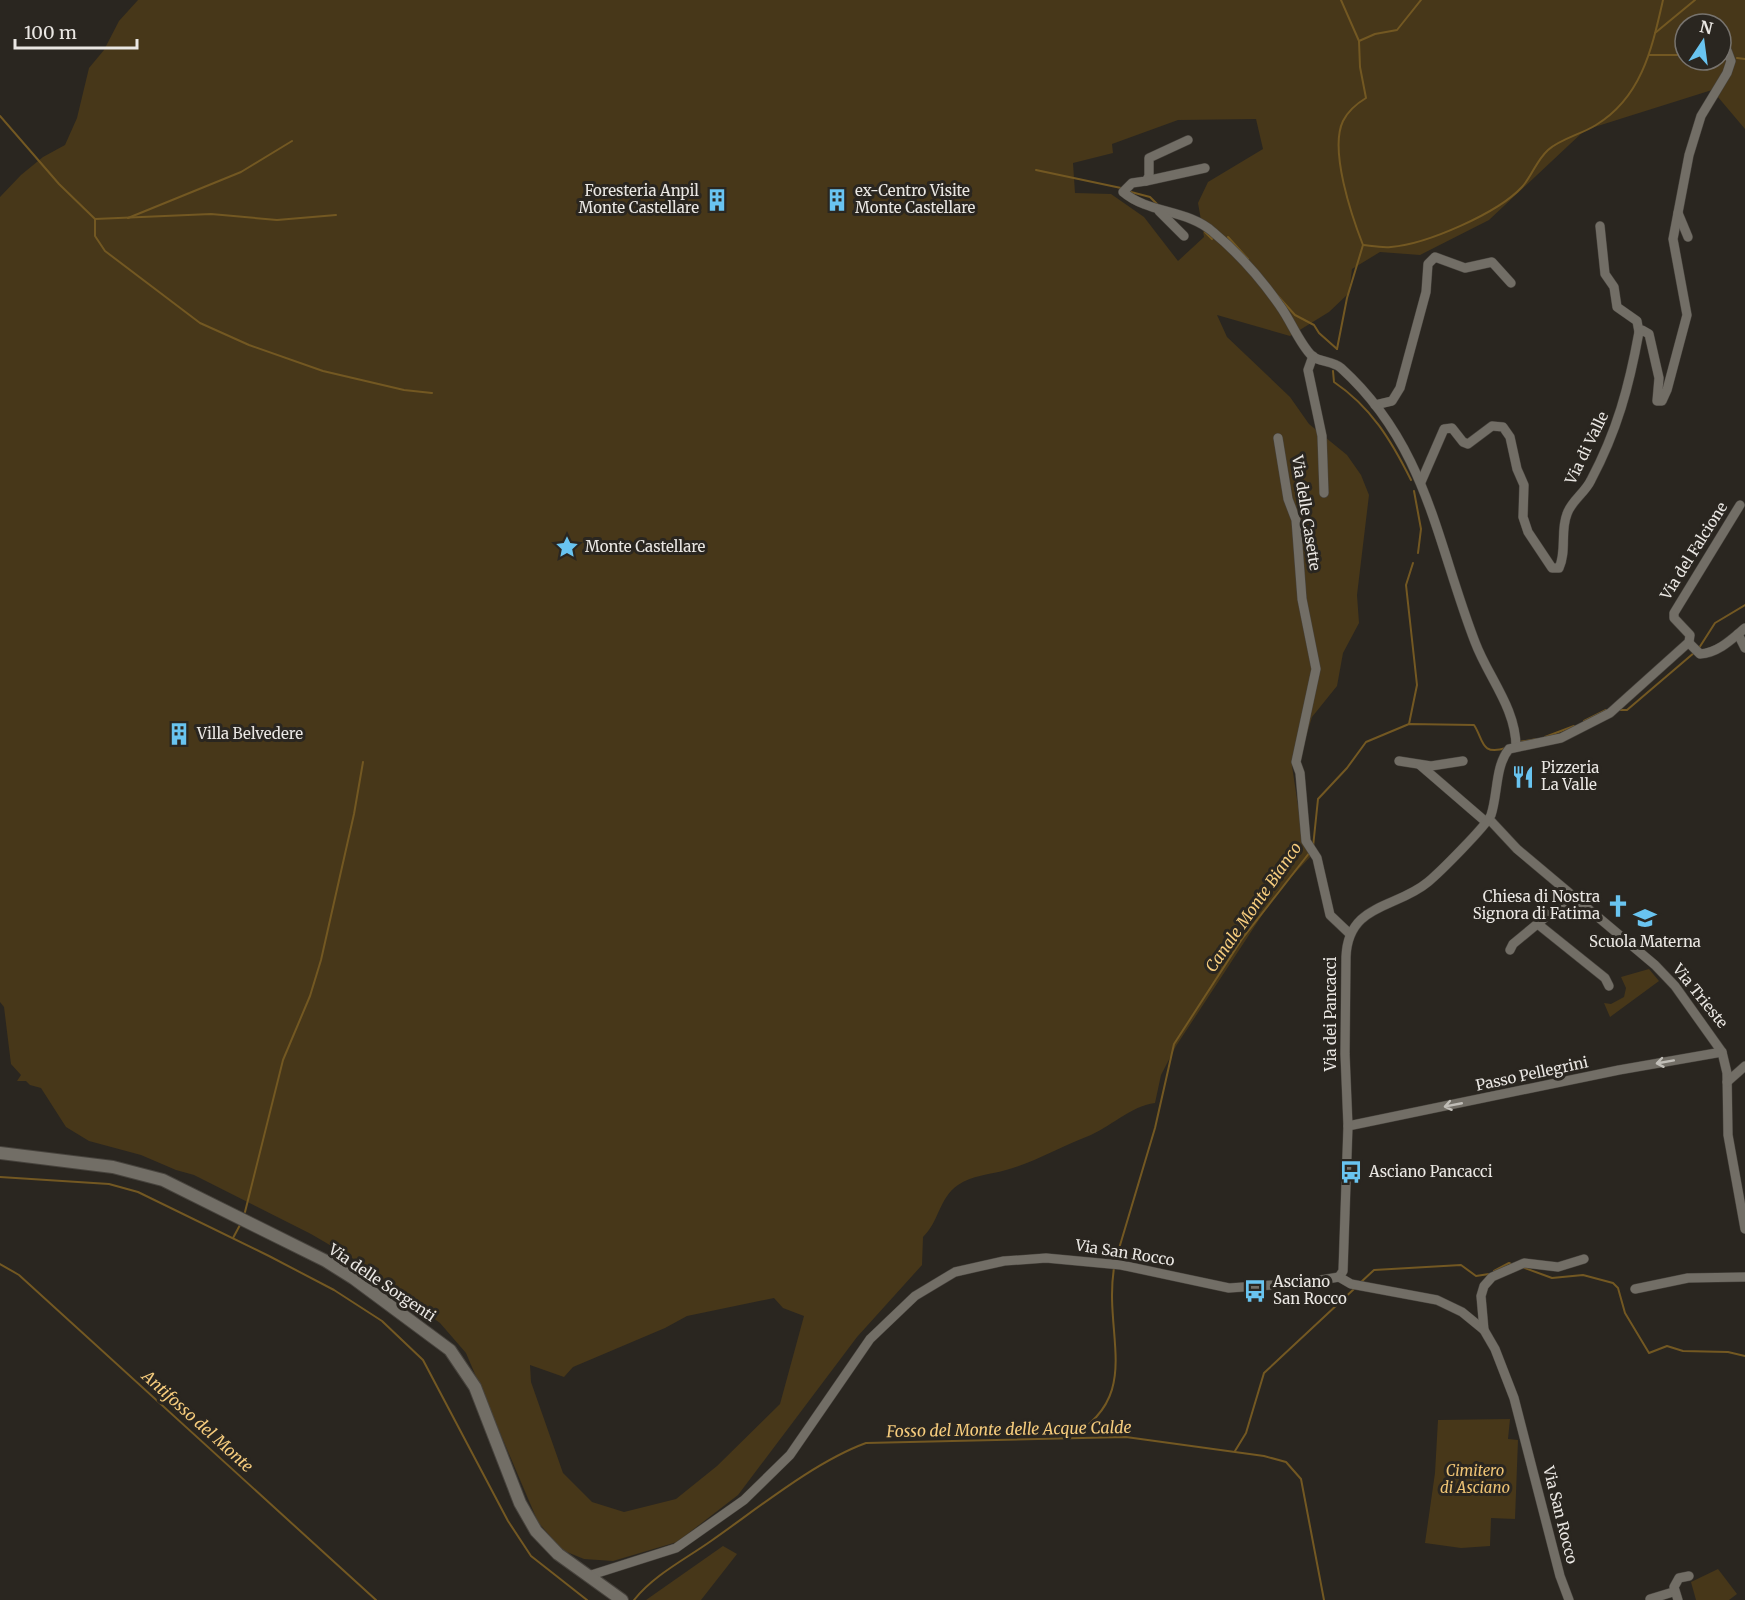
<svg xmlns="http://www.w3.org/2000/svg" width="1745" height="1600" font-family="Merriweather,serif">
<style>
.green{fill:#473719;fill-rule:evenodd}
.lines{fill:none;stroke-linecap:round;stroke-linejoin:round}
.stream{stroke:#735822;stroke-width:2}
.minor-casing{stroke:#47433d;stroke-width:10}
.secondary-casing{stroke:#47433d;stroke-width:14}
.minor{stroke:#726e66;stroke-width:9}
.secondary{stroke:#726e66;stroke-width:12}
.oneway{stroke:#c0bdb7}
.labels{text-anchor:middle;stroke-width:6;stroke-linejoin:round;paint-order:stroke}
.poi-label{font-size:15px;fill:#eae7e3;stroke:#2a2620;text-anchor:start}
.street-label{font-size:15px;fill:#eae7e3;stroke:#2a2620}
.park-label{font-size:15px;font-style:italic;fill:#eec374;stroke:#2a2620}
.water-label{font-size:16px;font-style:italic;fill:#f6cc7d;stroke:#2a2620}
</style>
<rect width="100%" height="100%" fill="#2a2620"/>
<g class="green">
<path d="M 138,0 L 1745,0 L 1745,129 L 1712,90 L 1585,130 L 1489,220 L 1420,255 L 1380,252 L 1352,269 L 1349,293 L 1329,312 L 1290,336 L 1217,315 L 1227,337 L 1290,397 L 1309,424 L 1347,455 L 1361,475 L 1369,495 L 1357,595 L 1359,623 L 1343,653 L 1337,686 L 1312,717 L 1305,740 L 1292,766 L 1302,832 L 1312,855 L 1278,891 L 1176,1046 L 1161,1075 L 1155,1103 C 1130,1106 1110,1128 1086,1137 C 1060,1147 1033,1163 1006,1170 C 989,1175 972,1175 958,1185 C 939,1198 939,1222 923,1237 L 922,1265 L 857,1337 L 738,1495 L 677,1542 L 613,1561 L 584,1559 L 562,1550 L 538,1522 L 466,1353 L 440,1323 L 352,1258 L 311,1234 L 194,1175 L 176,1170 L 141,1155 L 89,1141 L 66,1127 L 41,1088 L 30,1085 L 26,1081 L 17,1081 L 21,1075 L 11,1064 L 4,1007 L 0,1002 L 0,197 L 21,175 L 43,157 L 65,145 L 77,118 L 89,68 L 104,50 L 119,21 ZM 1685,24 L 1721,24 L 1721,60 L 1685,60 ZM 1256,119 L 1263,149 L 1208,182 L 1198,203 L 1204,237 L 1178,261 L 1144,217 L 1111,194 L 1075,193 L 1073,163 L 1113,153 L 1112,144 L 1178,120 ZM 774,1298 L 783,1308 L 804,1316 L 780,1404 L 717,1466 L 676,1499 L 624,1512 L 592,1502 L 563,1473 L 531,1382 L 530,1365 L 564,1377 L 573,1367 L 665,1328 L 687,1316 Z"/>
<path d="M 1649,969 L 1659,981 L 1610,1017 L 1604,1003 L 1611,1004 L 1624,997 L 1626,988 L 1621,977 Z"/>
<path d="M 1510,1419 L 1508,1439 L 1518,1440 L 1515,1519 L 1491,1518 L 1490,1546 L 1461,1548 L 1425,1543 L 1435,1473 L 1438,1420 Z"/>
<path d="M 723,1546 L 737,1554 L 701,1600 L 646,1600 Z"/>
<path d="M 1718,1569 L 1737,1594 L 1729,1600 L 1696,1600 L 1691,1582 Z"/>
</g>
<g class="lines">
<g class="stream">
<path d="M 1341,0 L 1359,41 L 1360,67 L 1366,98 C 1356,104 1348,111 1343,121 C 1329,150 1352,217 1363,245"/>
<path d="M 1655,33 L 1695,0"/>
<path d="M 1359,41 L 1375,34 L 1397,30 L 1421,0"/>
<path d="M 1649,55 L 1685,55"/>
<path d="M 1737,58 L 1745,59"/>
<path d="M 0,116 L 59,184 L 95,219 L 211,214 L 277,220 L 336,215"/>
<path d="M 1036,170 L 1121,188"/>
<path d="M 1131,192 L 1150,197 L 1159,206"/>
<path d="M 128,218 L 241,172 L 292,141"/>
<path d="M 95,219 L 95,236 L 105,251 L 200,323 L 249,345 L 323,371 L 404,390 L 432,393"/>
<path d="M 1205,232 L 1212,239"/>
<path d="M 1228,237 L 1248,259"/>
<path d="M 1363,245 C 1372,246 1382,248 1391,247 C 1427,244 1498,213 1522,187 C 1532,176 1536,161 1548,150 C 1560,139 1582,134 1596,125 C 1642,97 1652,48 1663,0"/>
<path d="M 1276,294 L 1295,315 L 1314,325 L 1319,333 L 1337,349"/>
<path d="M 1337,349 L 1347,298 L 1363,245"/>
<path d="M 1333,371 L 1334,382 C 1371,407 1391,440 1411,480"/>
<path d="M 1414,491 L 1421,529 L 1418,553"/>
<path d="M 1699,648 L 1715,623 L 1745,605"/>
<path d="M 1618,710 L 1627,710 L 1695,652"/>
<path d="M 1584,721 L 1606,710"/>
<path d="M 1409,724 L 1417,685 L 1406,585 L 1413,563"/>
<path d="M 1545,737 L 1574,726"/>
<path d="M 1519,742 L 1537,739"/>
<path d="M 1313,847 L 1318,799 L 1347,768 L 1366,742 L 1409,724 L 1474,725 C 1484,740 1480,756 1506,748"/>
<path d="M 0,1177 L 109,1184 L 138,1192 L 269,1256 L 334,1290 L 382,1321 L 423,1360 L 508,1521 L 531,1556 L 587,1600"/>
<path d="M 245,1212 L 283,1060 L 310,996 L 321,960 L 354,814 L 363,762"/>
<path d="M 233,1238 L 240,1225"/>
<path d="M 1115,1262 L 1155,1128 L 1174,1044 L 1242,939 L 1310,852"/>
<path d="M 0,1264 L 19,1275 L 376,1600"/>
<path d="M 1522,1267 L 1552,1278 L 1583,1275 L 1613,1283 L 1618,1288 L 1625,1313 L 1649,1353 L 1667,1346 L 1683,1351 L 1728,1352 L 1745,1356"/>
<path d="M 1494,1271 L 1509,1263 L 1513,1265"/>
<path d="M 1360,1283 L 1374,1270 L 1461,1265 L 1476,1276 L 1489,1274"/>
<path d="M 1067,1439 C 1145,1397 1103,1337 1114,1268"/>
<path d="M 1235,1451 L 1246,1433 L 1264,1373 L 1354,1289"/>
<path d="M 634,1600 C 654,1575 684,1560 711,1541 C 757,1509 814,1462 866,1443 L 1126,1437 L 1264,1456 L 1286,1462 L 1301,1479 L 1324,1600"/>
</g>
<g class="minor-casing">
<g id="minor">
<path d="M 1188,140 L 1149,158 L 1149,176 L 1146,181 L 1132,183 L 1123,192 C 1149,214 1187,209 1213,232 C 1237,252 1262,280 1280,306 C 1291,321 1299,343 1312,356 C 1319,362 1333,361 1341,368 C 1427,446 1436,541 1475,642 C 1488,677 1516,708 1516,747"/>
<path d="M 1146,181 L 1205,168"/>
<path d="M 1159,211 L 1184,236"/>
<path d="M 1678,213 L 1688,237"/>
<path d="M 1600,226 L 1605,274 L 1614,287 L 1617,307 L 1637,321 L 1639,332"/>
<path d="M 1313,356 L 1308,370 L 1322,436 L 1324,493"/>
<path d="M 1375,405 L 1392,401 L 1400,388 L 1426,292 L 1428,264 L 1435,257 L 1465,268 L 1492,262 L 1511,283"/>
<path d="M 1278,438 L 1288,499 L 1296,520 L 1302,599 L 1316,669 L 1296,762 L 1300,773 L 1306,841 L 1317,858 L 1330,915 L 1350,934"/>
<path d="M 1421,482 L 1444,429 L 1452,428 L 1463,442 L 1468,444 L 1492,426 L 1503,427 L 1510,437 L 1517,469 L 1524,485 L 1523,517 L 1528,532 L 1552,568 L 1559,568 C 1567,551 1560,531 1567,514 C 1571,501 1585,493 1591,480 C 1617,431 1629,387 1639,332 L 1642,330 L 1649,334 L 1659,378 L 1657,401 L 1662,401 L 1667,390 L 1687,315 L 1673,239 L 1689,155 L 1701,116 L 1727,73 L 1731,61 L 1722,37"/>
<path d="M 1738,634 L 1745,648"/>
<path d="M 1689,643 L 1700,654 C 1718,653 1732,639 1745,628"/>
<path d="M 1399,761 L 1431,766 L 1463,761"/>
<path d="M 1420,765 L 1486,822"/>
<path d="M 1489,819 L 1517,849 L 1655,965 L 1675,986 L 1722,1052 L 1727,1073 L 1728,1135 L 1745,1229"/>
<path d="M 1539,925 L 1605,978 L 1609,986"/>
<path d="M 1510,950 L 1513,944 L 1571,896"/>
<path d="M 1727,1082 L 1745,1066"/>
<path d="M 1348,1126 L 1619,1070 L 1722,1052"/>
<path d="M 1339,1277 L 1343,1271 L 1348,1126 L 1345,1054 L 1346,957 C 1348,903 1396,909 1428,882 C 1440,872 1486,826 1491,815 C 1498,794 1495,766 1509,749 L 1561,738 L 1610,713 L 1689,642 L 1690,635 L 1674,618 L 1674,613 L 1740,505"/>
<path d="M 1339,1277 L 1351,1284 L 1437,1300 L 1462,1312 L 1484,1330 L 1495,1349 L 1514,1398 L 1560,1576 L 1569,1600"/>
<path d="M 1635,1289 L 1688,1278 L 1745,1277"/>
<path d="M 1484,1330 L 1481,1296 L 1484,1286 L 1492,1277 L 1524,1263 L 1558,1267 L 1584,1259"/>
<path d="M 588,1576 L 676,1548 L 744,1500 L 790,1455 L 870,1339 L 915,1296 L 955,1272 L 1004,1261 L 1046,1258 L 1121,1265 L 1229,1288 L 1303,1283 L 1339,1277"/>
<path d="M 1650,1599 L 1673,1592"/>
<path d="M 1678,1600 L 1674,1587 L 1679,1578 L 1689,1576"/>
</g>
</g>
<g class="secondary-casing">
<path id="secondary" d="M 0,1153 L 113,1167 L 163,1180 L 326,1261 L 353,1278 L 450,1350 L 475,1387 L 520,1503 L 536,1531 L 558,1554 L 622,1600"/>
</g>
<use href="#minor" class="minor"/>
<use href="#secondary" class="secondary"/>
</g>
<defs><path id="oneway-shaft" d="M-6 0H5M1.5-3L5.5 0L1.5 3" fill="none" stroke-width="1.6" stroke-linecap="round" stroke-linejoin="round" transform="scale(1.5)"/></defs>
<g class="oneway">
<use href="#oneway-shaft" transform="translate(1665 1062) rotate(170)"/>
<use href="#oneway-shaft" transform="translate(1453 1105) rotate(169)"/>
</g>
<defs>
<g id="building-bare" transform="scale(1.8)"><path d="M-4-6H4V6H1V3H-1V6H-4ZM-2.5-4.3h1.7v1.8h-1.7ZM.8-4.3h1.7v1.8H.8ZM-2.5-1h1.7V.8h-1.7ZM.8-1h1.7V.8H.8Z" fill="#69c4f0" stroke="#2a2620" stroke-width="2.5" paint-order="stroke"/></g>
<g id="sight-bare" transform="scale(1.8)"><path d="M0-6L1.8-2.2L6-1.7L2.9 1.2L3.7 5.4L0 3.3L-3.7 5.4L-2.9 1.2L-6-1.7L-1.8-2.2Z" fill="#69c4f0" stroke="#2a2620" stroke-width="2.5" paint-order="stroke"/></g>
<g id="restaurant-bare" transform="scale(1.8)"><path d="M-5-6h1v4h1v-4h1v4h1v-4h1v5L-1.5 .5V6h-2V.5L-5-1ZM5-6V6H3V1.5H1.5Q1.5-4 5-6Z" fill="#69c4f0" stroke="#2a2620" stroke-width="2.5" paint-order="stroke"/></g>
<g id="church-bare" transform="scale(1.8)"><path d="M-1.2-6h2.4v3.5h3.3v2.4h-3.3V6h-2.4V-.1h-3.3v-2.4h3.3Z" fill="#69c4f0" stroke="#2a2620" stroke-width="2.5" paint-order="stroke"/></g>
<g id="school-bare" transform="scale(1.8)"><path d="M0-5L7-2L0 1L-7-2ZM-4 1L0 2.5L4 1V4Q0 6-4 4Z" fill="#69c4f0" stroke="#2a2620" stroke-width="2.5" paint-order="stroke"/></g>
<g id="bus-bare" transform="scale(1.8)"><path d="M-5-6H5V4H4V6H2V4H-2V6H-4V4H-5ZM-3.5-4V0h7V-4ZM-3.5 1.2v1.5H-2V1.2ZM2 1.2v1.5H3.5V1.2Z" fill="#69c4f0" stroke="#2a2620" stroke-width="2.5" paint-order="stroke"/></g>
</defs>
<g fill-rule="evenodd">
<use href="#building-bare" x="717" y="200"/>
<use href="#building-bare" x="837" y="200"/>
<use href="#sight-bare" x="567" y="547"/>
<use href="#building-bare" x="179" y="734"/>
<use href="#restaurant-bare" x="1523" y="777"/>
<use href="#church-bare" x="1618" y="906"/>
<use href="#school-bare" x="1645" y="918"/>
<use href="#bus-bare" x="1351" y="1172"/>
<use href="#bus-bare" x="1255" y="1291"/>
</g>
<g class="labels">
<g class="poi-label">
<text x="699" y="196" text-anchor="end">Foresteria Anpil<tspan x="699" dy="17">Monte Castellare</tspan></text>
<text x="855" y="196">ex-Centro Visite<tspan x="855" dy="17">Monte Castellare</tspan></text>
<text x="585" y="552">Monte Castellare</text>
<text x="197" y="739">Villa Belvedere</text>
<text x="1541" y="773">Pizzeria<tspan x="1541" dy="17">La Valle</tspan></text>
<text x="1600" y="902" text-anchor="end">Chiesa di Nostra<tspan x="1600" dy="17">Signora di Fatima</tspan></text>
<text x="1645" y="947" text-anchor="middle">Scuola Materna</text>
<text x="1369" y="1177">Asciano Pancacci</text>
<text x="1273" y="1287">Asciano<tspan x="1273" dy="17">San Rocco</tspan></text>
</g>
<g class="street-label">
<text transform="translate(1587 448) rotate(-64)" y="5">Via di Valle</text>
<text transform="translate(1306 513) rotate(81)" y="5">Via delle Casette</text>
<text transform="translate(1694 551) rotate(-58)" y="5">Via del Falcione</text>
<text transform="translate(1700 996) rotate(51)" y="5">Via Trieste</text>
<text transform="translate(1331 1014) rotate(-90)" y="5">Via dei Pancacci</text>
<text transform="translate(1532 1074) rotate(-12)" y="5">Passo Pellegrini</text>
<text transform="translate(1125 1253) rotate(9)" y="5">Via San Rocco</text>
<text transform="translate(382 1283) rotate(34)" y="5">Via delle Sorgenti</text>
<text transform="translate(1560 1515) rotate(76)" y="5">Via San Rocco</text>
</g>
<g class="park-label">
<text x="1475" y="1476">Cimitero<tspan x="1475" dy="17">di Asciano</tspan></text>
</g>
<g class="water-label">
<text transform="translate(1253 907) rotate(-55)" y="6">Canale Monte Bianco</text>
<text transform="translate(198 1421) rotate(42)" y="6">Antifosso del Monte</text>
<text transform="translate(1009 1429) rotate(-1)" y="6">Fosso del Monte delle Acque Calde</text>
</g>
</g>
<g transform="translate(1703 42) rotate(13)"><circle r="28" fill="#2a2620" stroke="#77736e" stroke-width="1.5"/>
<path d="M0-4.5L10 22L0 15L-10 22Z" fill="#69c4f0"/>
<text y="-9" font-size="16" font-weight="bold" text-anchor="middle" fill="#eae7e3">N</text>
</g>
<path d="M15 39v9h122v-9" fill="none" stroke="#eae7e3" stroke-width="3"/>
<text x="24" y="39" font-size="18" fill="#eae7e3" stroke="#2a2620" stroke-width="4.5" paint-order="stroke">100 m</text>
</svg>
